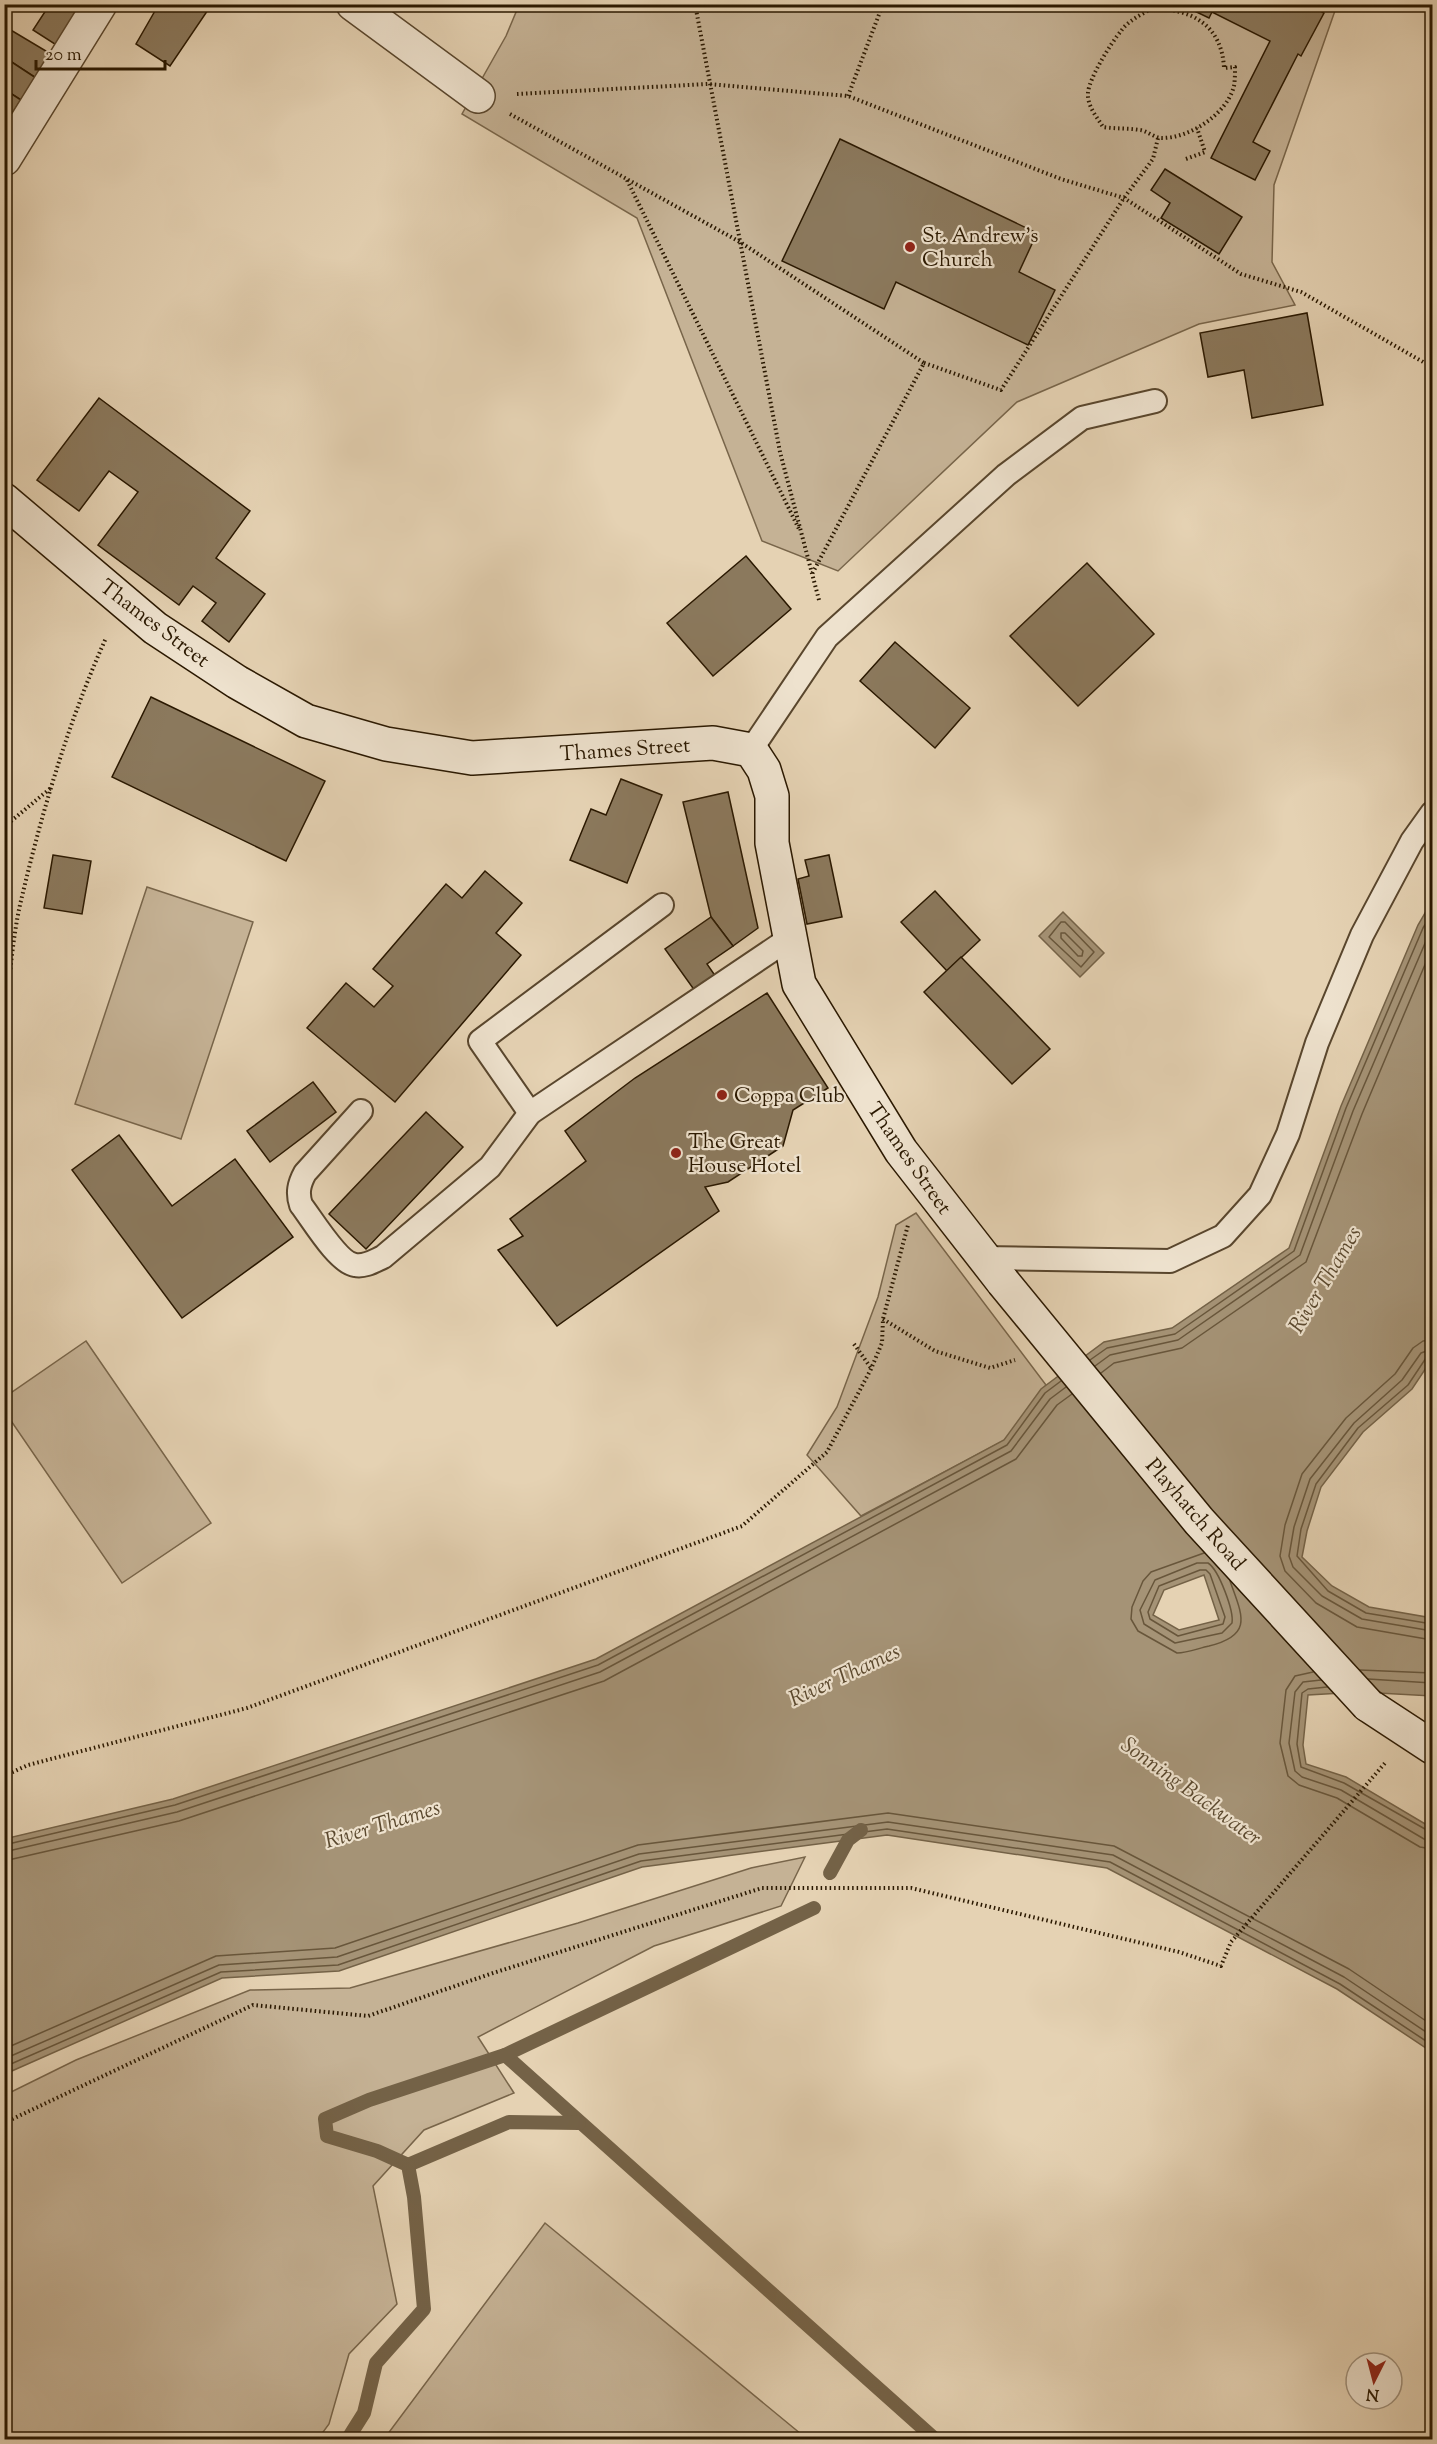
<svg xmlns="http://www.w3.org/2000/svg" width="1437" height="2444" font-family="'Sorts Mill Goudy',serif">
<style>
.green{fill:#c5b295;stroke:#78654a;stroke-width:1.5}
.water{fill:#a59376;stroke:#746247;stroke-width:1.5;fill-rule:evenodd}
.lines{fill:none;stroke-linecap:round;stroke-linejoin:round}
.shore{stroke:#68563b;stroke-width:1.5}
.stream{stroke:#746247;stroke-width:14}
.building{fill:#8b795d;stroke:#2a1800;stroke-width:1.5}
.service-casing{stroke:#59462d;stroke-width:26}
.minor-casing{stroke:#59462d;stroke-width:36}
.secondary-casing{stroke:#2a1800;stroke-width:36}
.path{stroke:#2a1800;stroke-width:4;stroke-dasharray:1.5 3;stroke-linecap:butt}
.service{stroke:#eee2ce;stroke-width:22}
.minor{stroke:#eee2ce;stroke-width:33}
.secondary{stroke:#eee2ce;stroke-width:33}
.secondary-bridge-casing{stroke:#2a1800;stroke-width:36;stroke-linecap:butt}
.secondary-bridge{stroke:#eee2ce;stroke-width:33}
.poi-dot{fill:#8f2418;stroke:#eee2ce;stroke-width:2}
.labels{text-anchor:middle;stroke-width:4.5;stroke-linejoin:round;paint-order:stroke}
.poi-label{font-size:21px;fill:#2a1800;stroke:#eee2ce;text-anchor:start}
.street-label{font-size:21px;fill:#2a1800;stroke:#eee2ce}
.water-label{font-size:22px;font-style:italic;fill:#5b492f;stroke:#eee2ce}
</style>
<rect width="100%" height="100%" fill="#e5d2b3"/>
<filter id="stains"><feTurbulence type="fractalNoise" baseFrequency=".00333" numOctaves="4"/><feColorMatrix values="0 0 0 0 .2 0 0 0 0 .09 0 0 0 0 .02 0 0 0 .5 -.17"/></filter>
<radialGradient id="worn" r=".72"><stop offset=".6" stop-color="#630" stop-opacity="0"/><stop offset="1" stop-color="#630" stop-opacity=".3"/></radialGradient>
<g class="green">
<path d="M 519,5 L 1337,5 L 1274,185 L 1272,262 L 1295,305 L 1199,324 L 1017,402 L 838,571 L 762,541 L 637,218 L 462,114 L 506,36 Z"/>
<path d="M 147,887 L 253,922 L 181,1139 L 75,1104 Z"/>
<path d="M 916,1213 L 1046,1385 L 1005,1440 L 861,1516 L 807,1455 L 837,1407 L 878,1297 L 896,1225 Z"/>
<path d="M 86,1341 L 211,1523 L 122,1583 L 5,1412 L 5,1397 Z"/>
<path d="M 805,1857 L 781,1906 L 654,1946 L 478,2037 L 514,2093 L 424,2130 L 373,2186 L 397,2304 L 349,2354 L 329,2424 L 318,2439 L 5,2439 L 5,2095 L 76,2060 L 250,1990 L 350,1988 L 578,1923 L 751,1868 Z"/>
<path d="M 545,2223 L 807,2439 L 384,2439 Z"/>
</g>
<g class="water">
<path d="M 1432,901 L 1432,1359 L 1412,1389 L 1363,1432 L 1321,1487 L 1307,1531 L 1302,1557 L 1332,1586 L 1369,1607 L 1432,1618 L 1432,1696 L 1360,1692 L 1308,1695 L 1303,1745 L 1306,1764 L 1346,1777 L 1432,1828 L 1432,2052 L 1337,1989 L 1107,1868 L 887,1835 L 642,1867 L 339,1971 L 222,1978 L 5,2074 L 4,1839 L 173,1799 L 596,1659 L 1004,1440 L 1041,1389 L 1104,1342 L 1172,1328 L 1289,1248 L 1341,1106 L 1418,925 ZM 1204,1575 L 1219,1620 L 1179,1630 L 1153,1615 L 1164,1590 Z"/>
<path d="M 1063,912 L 1104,953 L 1080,977 L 1039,936 Z"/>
</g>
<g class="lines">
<g class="shore">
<path d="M 1061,922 L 1065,922 L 1094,952 L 1081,967 L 1049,937 Z"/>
<path d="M 1061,933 L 1065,933 L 1083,951 L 1082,956 L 1078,956 L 1061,938 Z"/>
<path d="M 1432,1340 L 1423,1341 L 1413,1348 L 1395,1374 L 1346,1418 L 1302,1474 L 1285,1525 L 1280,1556 L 1285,1571 L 1316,1603 L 1357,1627 L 1432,1640"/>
<path d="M 1432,1349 L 1421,1353 L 1402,1380 L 1354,1423 L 1310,1479 L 1294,1527 L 1289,1556 L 1293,1567 L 1322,1596 L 1362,1619 L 1432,1631"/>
<path d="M 1432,1356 L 1426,1358 L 1408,1385 L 1358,1428 L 1316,1484 L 1301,1529 L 1297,1556 L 1328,1591 L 1366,1613 L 1432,1624"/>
<path d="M 1090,1360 L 1107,1348 L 1175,1334 L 1294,1251 L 1346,1108 L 1423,928 L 1432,913"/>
<path d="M 1095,1366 L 1110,1355 L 1178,1340 L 1300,1255 L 1353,1111 L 1432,927"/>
<path d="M 1101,1373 L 1114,1363 L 1182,1348 L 1306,1262 L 1362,1114 L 1432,948"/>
<path d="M 1204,1553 L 1151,1572 L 1143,1581 L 1132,1607 L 1131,1619 L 1138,1631 L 1177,1653 C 1188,1653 1199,1648 1209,1646 C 1254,1635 1242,1615 1230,1581"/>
<path d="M 1197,1563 L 1208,1563 C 1219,1570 1234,1611 1232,1623 L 1222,1633 L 1175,1643 L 1144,1624 L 1140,1610 L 1155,1580 Z"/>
<path d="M 1200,1570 L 1206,1570 L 1210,1574 L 1225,1617 L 1223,1624 L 1178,1636 L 1150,1619 L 1148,1612 L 1159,1586 Z"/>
<path d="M 1360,1670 L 1432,1673"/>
<path d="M 1313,1672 L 1295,1676 L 1286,1690 L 1280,1743 L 1288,1776 L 1299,1785 L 1337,1798 L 1420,1847 L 1432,1849"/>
<path d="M 1368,1679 L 1432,1683"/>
<path d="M 1321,1680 L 1303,1682 L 1295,1692 L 1289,1743 L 1295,1771 L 1302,1777 L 1341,1790 L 1424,1839 L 1432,1840"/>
<path d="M 1327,1687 L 1308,1689 L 1302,1693 L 1297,1744 L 1301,1767 L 1344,1783 L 1432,1833"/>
<path d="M 4,1845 L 175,1805 L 598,1665 L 1007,1445 L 1045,1393 L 1061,1381"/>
<path d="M 4,1852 L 177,1812 L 600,1672 L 1011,1451 L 1050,1399 L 1066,1387"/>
<path d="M 4,1861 L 179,1821 L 604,1681 L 1016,1459 L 1057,1405 L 1072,1394"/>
<path d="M 4,2049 L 216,1956 L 335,1948 L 638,1845 L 888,1813 L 1114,1846 L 1349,1969 L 1432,2025"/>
<path d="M 4,2059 L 219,1965 L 337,1957 L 639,1854 L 888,1822 L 1113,1855 L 1344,1977 L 1432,2036"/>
<path d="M 4,2067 L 221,1972 L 338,1965 L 641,1861 L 887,1829 L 1110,1862 L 1340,1984 L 1432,2045"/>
</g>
<g class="stream">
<path d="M 830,1873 L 848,1840 L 861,1830"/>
<path d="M 505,2055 L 936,2440"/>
<path d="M 408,2165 L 509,2122 L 579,2123"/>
<path d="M 347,2440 L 364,2413 L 376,2363 L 424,2309 L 414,2197 L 408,2165 L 377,2151 L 327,2136 L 325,2119 L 369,2100 L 505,2055 L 814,1908"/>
</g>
</g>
<g class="building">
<path d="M 50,4 L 89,4 L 61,48 L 33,30 Z"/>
<path d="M 159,4 L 212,4 L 170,66 L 136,44 Z"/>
<path d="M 1180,4 L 1307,4 L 1324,13 L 1301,56 L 1298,54 L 1253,142 L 1270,151 L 1255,180 L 1211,158 L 1270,41 L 1212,12 L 1209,18 Z"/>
<path d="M 4,26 L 51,54 L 36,78 L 4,57 Z"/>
<path d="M 4,57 L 36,78 L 21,100 L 4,89 Z"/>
<path d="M 4,89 L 21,100 L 6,123 L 4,122 Z"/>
<path d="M 840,139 L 1037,233 L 1019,272 L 1055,290 L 1028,345 L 896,282 L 884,309 L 782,261 Z"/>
<path d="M 1165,169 L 1242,217 L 1219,254 L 1161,218 L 1170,203 L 1151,190 Z"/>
<path d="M 1307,313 L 1323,405 L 1252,418 L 1244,370 L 1208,377 L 1200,333 Z"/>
<path d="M 99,398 L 250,511 L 216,558 L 265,594 L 229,642 L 202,621 L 216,603 L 193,586 L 179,605 L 98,545 L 138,492 L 109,471 L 79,511 L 37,480 Z"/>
<path d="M 746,556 L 791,609 L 713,676 L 667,623 Z"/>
<path d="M 1087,563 L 1154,634 L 1078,706 L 1010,636 Z"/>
<path d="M 895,642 L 970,708 L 935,748 L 860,681 Z"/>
<path d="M 151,697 L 325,781 L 286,861 L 112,777 Z"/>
<path d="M 621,779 L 662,795 L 627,883 L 570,860 L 591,809 L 606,815 Z"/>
<path d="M 728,792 L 758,928 L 733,946 L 711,917 L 683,802 Z"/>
<path d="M 53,855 L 91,861 L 82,914 L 44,908 Z"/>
<path d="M 829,855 L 842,917 L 807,924 L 798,879 L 809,876 L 805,860 Z"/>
<path d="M 485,871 L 522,903 L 496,933 L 521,955 L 395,1102 L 307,1028 L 346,983 L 374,1007 L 393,986 L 373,969 L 446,884 L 462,898 Z"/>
<path d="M 935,891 L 980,940 L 947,971 L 901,922 Z"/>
<path d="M 711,917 L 733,946 L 707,964 L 716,977 L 695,991 L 665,949 Z"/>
<path d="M 961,957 L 1050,1049 L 1012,1084 L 924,992 Z"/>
<path d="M 767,993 L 828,1088 L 793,1110 L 783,1146 L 728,1182 L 705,1187 L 719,1211 L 557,1326 L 498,1250 L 523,1236 L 510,1219 L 586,1161 L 565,1131 L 635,1078 Z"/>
<path d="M 313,1082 L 336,1112 L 270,1162 L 247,1131 Z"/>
<path d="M 426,1112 L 463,1147 L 366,1249 L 329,1214 Z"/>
<path d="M 119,1135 L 172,1206 L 235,1159 L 293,1237 L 182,1318 L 72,1170 Z"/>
</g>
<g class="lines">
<g class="service-casing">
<g id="service">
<path d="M 751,750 L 827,637 L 1006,475 L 1082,418 L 1155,401"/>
<path d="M 662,905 L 480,1041 L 530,1113 L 790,938"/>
<path d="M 361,1111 L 305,1173 C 299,1184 297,1193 301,1205 C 312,1219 338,1263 355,1265 C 365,1267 374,1261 383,1257 L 490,1167 L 530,1113"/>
<path d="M 982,1258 L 1170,1261 L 1223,1236 L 1260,1195 L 1288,1134 L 1317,1043 L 1362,935 L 1412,841 L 1432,813"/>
</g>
</g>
<g class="minor-casing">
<g id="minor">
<path d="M 353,4 L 478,96"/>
<path d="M 4,159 L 100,4"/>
</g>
</g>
<g class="secondary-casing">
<g id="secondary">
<path d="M 4,500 L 155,628 L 237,682 L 306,721 L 386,744 L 472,758 L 713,743 L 751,750 L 764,770 L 772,796 L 772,843 L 799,984 L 901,1151 L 1003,1282"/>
<path d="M 1368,1705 L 1432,1747"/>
</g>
</g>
<g class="path">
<path d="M 695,4 L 780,452 L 819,600"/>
<path d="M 1024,4 L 1036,9"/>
<path d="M 1151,9 C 1191,8 1222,25 1224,68 L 1235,67 C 1235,73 1235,80 1234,86 C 1227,114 1190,138 1162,138 C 1154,138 1148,131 1140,130 C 1128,128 1116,129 1103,127 C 1097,117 1087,106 1088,93 C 1089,78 1111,43 1121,31 C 1128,21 1140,15 1151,9 Z"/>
<path d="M 517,94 L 708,84 L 848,96 L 1061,179 L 1124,198 L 1241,274 L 1301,292 L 1432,367"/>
<path d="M 848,96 L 883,4"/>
<path d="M 510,114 L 740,242 L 924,363 L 812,574"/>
<path d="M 1186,159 L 1205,152 L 1197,128"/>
<path d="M 627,180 L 799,529"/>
<path d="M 924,363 L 1001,390 L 1124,198 L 1153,159 L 1158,138"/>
<path d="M 4,827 L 52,787"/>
<path d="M 4,1018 C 10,981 12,941 20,905 C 41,815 68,722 106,638"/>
<path d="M 883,1319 L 935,1351 L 990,1368 L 1015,1360"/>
<path d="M 854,1344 L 871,1368"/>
<path d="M 4,1776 L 28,1765 L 247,1708 L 742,1526 L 827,1452 L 871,1369 L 882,1343 L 883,1319 L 908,1225"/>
<path d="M 4,2123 L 253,2005 L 368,2016 L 490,1974 L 762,1888 L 911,1888 L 1179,1952 L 1221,1966 L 1231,1942 L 1385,1763"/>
</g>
<use href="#service" class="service"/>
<use href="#minor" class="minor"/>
<use href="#secondary" class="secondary"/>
<g class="secondary-bridge-casing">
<path id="secondary-bridge" d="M 1003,1282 L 1199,1521 L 1368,1705"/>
</g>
<use href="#secondary-bridge" class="secondary-bridge"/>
</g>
<g class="poi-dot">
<circle cx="910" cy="247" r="6"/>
<circle cx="722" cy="1095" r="6"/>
<circle cx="676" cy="1153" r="6"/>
</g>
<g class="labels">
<g class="poi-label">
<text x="922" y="242">St. Andrew's<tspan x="922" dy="24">Church</tspan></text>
<text x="734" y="1102">Coppa Club</text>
<text x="688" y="1148">The Great<tspan x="688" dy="24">House Hotel</tspan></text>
</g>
<g class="street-label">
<text transform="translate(155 623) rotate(37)" y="7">Thames Street</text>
<text transform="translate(625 749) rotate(-4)" y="7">Thames Street</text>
<text transform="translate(910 1158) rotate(55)" y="7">Thames Street</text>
<text transform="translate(1196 1514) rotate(49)" y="7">Playhatch Road</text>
</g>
<g class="water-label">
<text transform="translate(1324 1279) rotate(-59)" y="8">River Thames</text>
<text transform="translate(844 1674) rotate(-25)" y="8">River Thames</text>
<text transform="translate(1192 1790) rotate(36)" y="8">Sonning Backwater</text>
<text transform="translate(382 1823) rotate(-17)" y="8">River Thames</text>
</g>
</g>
<rect width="1437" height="2444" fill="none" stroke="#e5d2b3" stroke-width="24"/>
<rect x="6" y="6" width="1425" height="2432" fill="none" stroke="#2a1800" stroke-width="3"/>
<rect x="12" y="12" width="1413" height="2420" fill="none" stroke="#2a1800" stroke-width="1.5"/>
<g transform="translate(1374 2381) rotate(186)"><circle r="28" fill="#eee2ce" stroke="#a0917c" stroke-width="1.5"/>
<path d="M0-4.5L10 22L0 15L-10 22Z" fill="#8f2418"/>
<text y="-9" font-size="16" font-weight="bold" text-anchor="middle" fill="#2a1800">N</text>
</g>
<path d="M36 60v9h129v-9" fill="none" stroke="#2a1800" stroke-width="3"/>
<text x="45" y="60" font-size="18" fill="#2a1800" stroke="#eee2ce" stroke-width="4.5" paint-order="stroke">20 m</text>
<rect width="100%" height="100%" filter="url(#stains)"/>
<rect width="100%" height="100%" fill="url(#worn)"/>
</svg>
